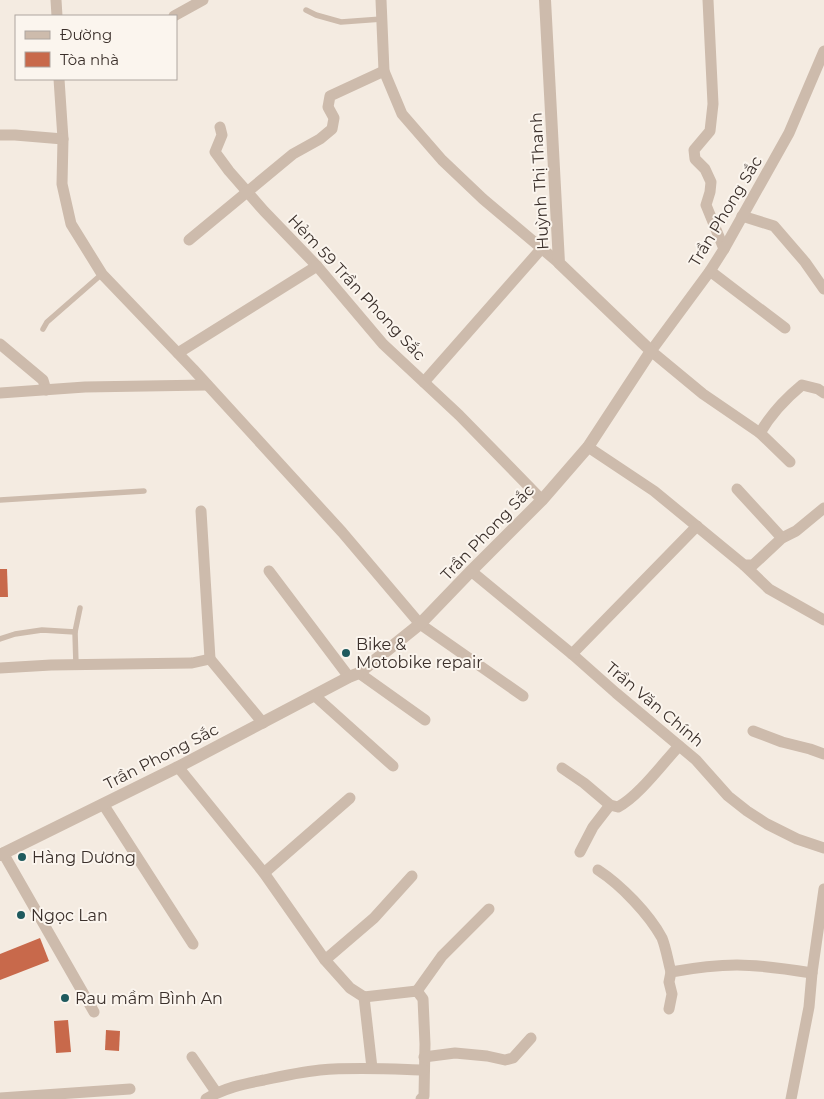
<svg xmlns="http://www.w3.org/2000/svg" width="824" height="1099" font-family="Montserrat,sans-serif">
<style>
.building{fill:#c8694b}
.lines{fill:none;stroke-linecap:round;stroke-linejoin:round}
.service{stroke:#cdbbac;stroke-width:5.5}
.minor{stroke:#cdbbac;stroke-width:11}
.tertiary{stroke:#cdbbac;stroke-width:12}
.poi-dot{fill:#1f5a5e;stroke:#fbf5ee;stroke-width:2}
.labels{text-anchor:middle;stroke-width:4;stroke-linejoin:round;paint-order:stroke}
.street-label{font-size:16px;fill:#3b302b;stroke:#fbf5ee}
.poi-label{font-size:16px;fill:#3b302b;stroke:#fbf5ee;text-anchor:start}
</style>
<rect width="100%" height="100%" fill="#f4ebe1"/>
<g class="building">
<path d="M 0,569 L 7,569 L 8,597 L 0,597 Z"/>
<path d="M 40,938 L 49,961 L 0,980 L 0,954 Z"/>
<path d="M 68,1020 L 71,1052 L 56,1053 L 54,1021 Z"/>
<path d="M 106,1030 L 120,1031 L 119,1051 L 105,1050 Z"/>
</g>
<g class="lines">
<g class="service">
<path d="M 306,10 L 316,15 L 341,22 L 382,19"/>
<path d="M 43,329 L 47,322 L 102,274"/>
<path d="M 0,500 L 144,491"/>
<path d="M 75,632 L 76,665"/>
<path d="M 0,639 L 15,634 L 42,630 L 75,632 L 80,608"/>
</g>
<g class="minor">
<path d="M 56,0 L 57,16"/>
<path d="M 381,0 L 384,71 L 402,114 L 442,160 L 483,199 L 559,263"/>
<path d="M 708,0 L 713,104 L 710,131 L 694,150 L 695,159 L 705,169 L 711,182 L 710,192 L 706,205 L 724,249"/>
<path d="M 174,16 L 203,0"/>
<path d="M 59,79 L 63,139 L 62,184 L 71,224 L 102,274 L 193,369 L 342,532 L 420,624 L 523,696"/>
<path d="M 220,127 L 222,135 L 215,152 L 229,171 L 264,211 L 317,266 L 383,344 L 459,415 L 542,500"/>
<path d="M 0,135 L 15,135 L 63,139"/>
<path d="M 742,216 L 774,226 L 805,262 L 824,289"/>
<path d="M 189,240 L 293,154 L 320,139 L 332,129 L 334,118 L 328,107 L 330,96 L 384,71"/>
<path d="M 710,271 L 785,328"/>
<path d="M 0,344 L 43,380 L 46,390"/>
<path d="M 178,353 L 317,266"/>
<path d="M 424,382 L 542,248"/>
<path d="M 0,393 L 85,387 L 207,385"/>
<path d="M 760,433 C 771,414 785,399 802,385 L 818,389 L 824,393"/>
<path d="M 588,447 L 654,491 L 744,565 L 753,565 L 782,538 L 796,531 L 824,508"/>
<path d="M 790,462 L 760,433 L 703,394 L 651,351 L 710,271 L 724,249 L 789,133 L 824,51"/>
<path d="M 737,489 L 782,538"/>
<path d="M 201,511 L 210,659"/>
<path d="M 744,565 L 769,589 L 824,620"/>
<path d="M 269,571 L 349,677"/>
<path d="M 471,571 L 572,654 L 616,693 L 696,760 L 728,796 L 747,811 L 767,824 L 797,839 L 824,848"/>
<path d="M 572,654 L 697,526"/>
<path d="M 0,668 L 51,665 L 192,663 L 210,659 L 263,723"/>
<path d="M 359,673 L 425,720"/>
<path d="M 315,696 L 393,766"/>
<path d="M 753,731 L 782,742 L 810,749 L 824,754"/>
<path d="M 178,767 L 264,873 L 325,960 L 350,988 L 364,997"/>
<path d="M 562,768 L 584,783 L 610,805 L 618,807 C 638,797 663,763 679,746"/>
<path d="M 103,804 L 193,944"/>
<path d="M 580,852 L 593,827 L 610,805"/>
<path d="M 3,853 L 94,1012"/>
<path d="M 598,870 C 621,885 649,914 662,938 C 666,948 668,961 671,972"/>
<path d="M 264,873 L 350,798"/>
<path d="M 325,960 L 374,918 L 412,876"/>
<path d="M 417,991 L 442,956 L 489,909"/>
<path d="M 364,997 L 417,991 L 423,999 L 425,1044 L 424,1096 L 421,1099"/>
<path d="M 364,997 L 372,1068"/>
<path d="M 669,1009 L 672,994 L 669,982 L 671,972 C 693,968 715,965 737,965 C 762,965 787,969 812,973"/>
<path d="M 192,1057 L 216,1092"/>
<path d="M 424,1057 L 455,1053 L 487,1056 L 505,1060 L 513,1058 L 531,1038"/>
<path d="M 0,1098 L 130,1089"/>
<path d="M 206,1099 C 224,1088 243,1084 264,1080 C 282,1076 301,1072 320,1070 C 355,1067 390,1069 424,1070"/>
<path d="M 791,1099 L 809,1007 L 812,973 L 824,889"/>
</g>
<path class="tertiary" d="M 0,855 L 178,767 L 349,677 L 359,673 L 420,624 L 471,571 L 542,500 L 588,447 L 651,351 L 559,263 L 545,0"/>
</g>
<g class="poi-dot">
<circle cx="346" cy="653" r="5"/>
<circle cx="22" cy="857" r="5"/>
<circle cx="21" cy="915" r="5"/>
<circle cx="65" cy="998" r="5"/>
</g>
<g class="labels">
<g class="street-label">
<text transform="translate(539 181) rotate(-93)" y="6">Huỳnh Thị Thanh</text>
<text transform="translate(725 211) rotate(-59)" y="6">Trần Phong Sắc</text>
<text transform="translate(357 287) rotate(47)" y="6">Hẻm 59 Trần Phong Sắc</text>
<text transform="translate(487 532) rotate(-46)" y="6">Trần Phong Sắc</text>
<text transform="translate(655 704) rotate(40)" y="6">Trần Văn Chính</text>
<text transform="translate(161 756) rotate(-27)" y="6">Trần Phong Sắc</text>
</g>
<g class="poi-label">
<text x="356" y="650">Bike &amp;<tspan x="356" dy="18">Motobike repair</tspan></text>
<text x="32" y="863">Hàng Dương</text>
<text x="31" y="921">Ngọc Lan</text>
<text x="75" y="1004">Rau mầm Bình An</text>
</g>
</g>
<rect x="15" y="15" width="162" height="65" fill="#fbf5ee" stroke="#aea6a0"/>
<rect x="25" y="31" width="25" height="8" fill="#cdbbac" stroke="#aea6a0"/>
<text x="60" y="40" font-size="15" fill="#3b302b">Đường</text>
<rect x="25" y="52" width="25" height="15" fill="#c8694b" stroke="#aea6a0"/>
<text x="60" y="65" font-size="15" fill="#3b302b">Tòa nhà</text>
</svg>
